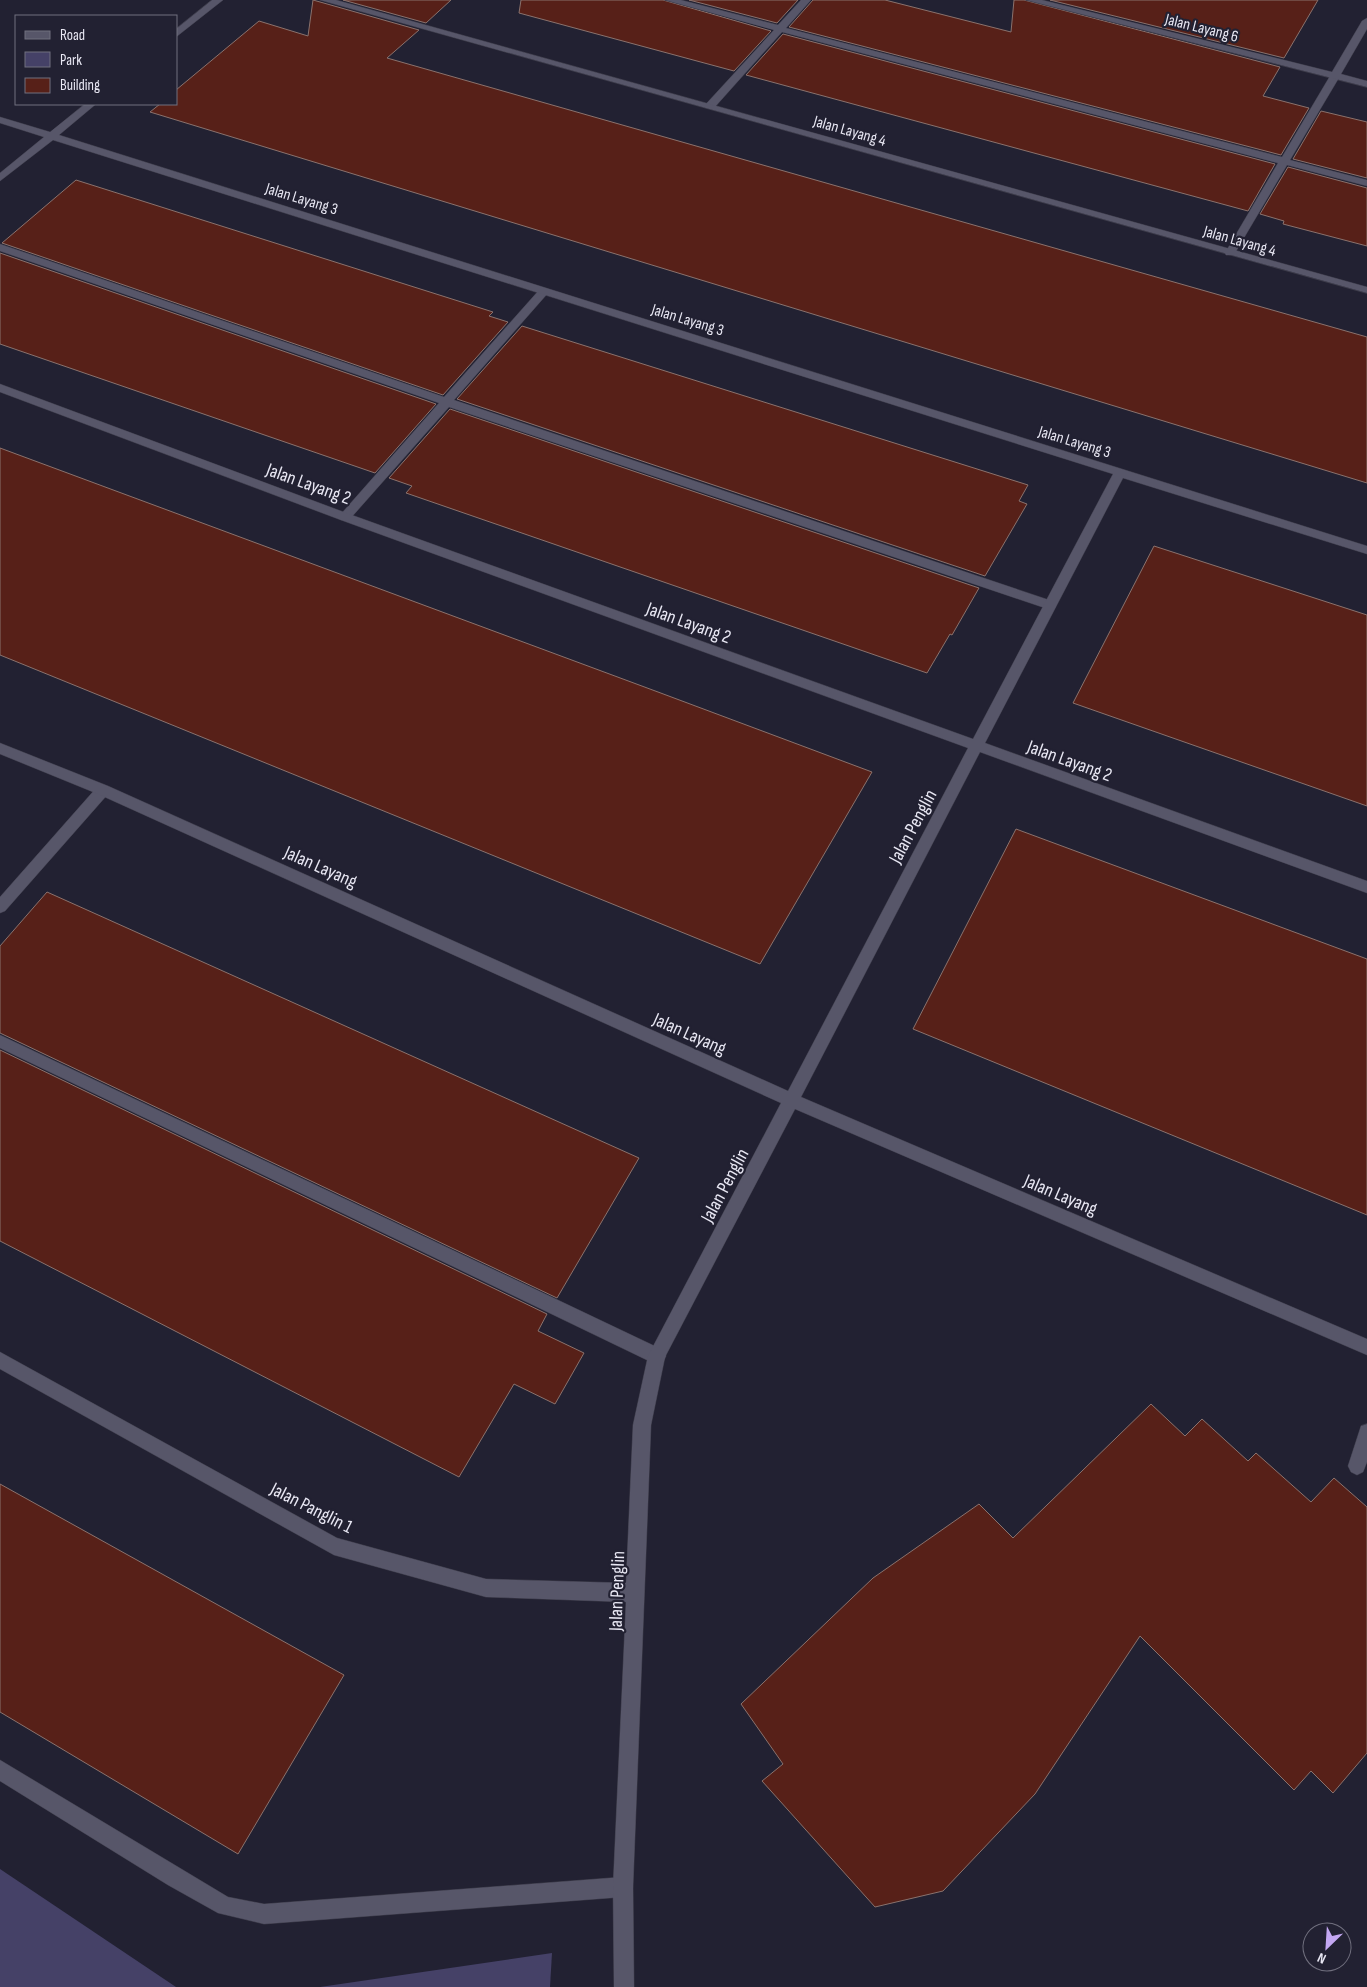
<svg xmlns="http://www.w3.org/2000/svg" width="1367" height="1987" font-family="'Sofia Sans Condensed',sans-serif">
<style>
.green{fill:#454167}
.building{fill:#572018;stroke:#8a726d}
.lines{fill:none;stroke-linecap:round;stroke-linejoin:round}
.lane-casing{stroke:#3c3b49;stroke-width:1}
.street-casing{stroke:#3c3b49;stroke-width:1}
.lane{fill:#575669;fill-rule:evenodd}
.street{fill:#575669;fill-rule:evenodd}
.labels{text-anchor:middle;stroke-width:4.5;stroke-linejoin:round;paint-order:stroke}
.far-street-label{font-size:16px;fill:#e8e7f3;stroke:#222132}
.street-label{font-size:19px;fill:#e8e7f3;stroke:#222132}
</style>
<rect width="100%" height="100%" fill="#222132"/>
<g class="green">
<path d="M 0,1869 L 176,1987 L 0,1987 Z"/>
<path d="M 552,1953 L 550,1987 L 320,1987 Z"/>
</g>
<g class="building">
<path d="M 313,0 L 419,30 L 387,58 L 1367,337 L 1367,483 L 150,112 L 160,104 L 176,104 L 176,90 L 259,21 L 308,36 Z"/>
<path d="M 343,0 L 451,0 L 426,23 Z"/>
<path d="M 521,0 L 663,0 L 771,31 L 734,71 L 519,13 Z"/>
<path d="M 689,0 L 798,0 L 777,23 Z"/>
<path d="M 813,0 L 885,0 L 1011,32 L 1014,0 L 1024,0 L 1280,67 L 1263,96 L 1309,108 L 1281,155 L 789,27 Z"/>
<path d="M 1050,0 L 1318,0 L 1284,58 Z"/>
<path d="M 783,34 L 1275,164 L 1248,211 L 746,75 Z"/>
<path d="M 1321,111 L 1367,122 L 1367,178 L 1293,159 Z"/>
<path d="M 1288,167 L 1367,188 L 1367,246 L 1283,224 L 1284,221 L 1260,214 Z"/>
<path d="M 76,180 L 493,312 L 489,316 L 508,322 L 443,395 L 2,243 Z"/>
<path d="M 0,253 L 436,404 L 375,473 L 0,344 Z"/>
<path d="M 522,326 L 1028,485 L 1019,501 L 1027,504 L 985,576 L 457,399 Z"/>
<path d="M 450,409 L 979,588 L 952,635 L 950,634 L 927,673 L 406,493 L 412,486 L 389,478 Z"/>
<path d="M 0,448 L 658,692 L 872,772 L 760,964 L 0,655 Z"/>
<path d="M 1154,546 L 1367,615 L 1367,806 L 1073,703 Z"/>
<path d="M 1016,829 L 1367,959 L 1367,1215 L 913,1029 Z"/>
<path d="M 47,892 L 639,1158 L 557,1298 L 0,1033 L 0,946 Z"/>
<path d="M 0,1050 L 547,1314 L 538,1331 L 584,1353 L 555,1404 L 514,1384 L 459,1477 L 0,1241 Z"/>
<path d="M 1151,1404 L 1185,1436 L 1202,1419 L 1248,1461 L 1256,1453 L 1311,1502 L 1334,1478 L 1367,1507 L 1367,1753 L 1333,1793 L 1311,1771 L 1294,1790 L 1140,1636 L 1035,1794 L 943,1891 L 875,1907 L 762,1781 L 783,1764 L 741,1704 L 873,1578 L 979,1504 L 1013,1538 Z"/>
<path d="M 0,1484 L 344,1675 L 238,1854 L 0,1712 Z"/>
</g>
<g class="lines">
<g class="lane-casing">
<g id="lane">
<path d="M 665,0 L 681,0 L 778,25 L 801,0 L 811,0 L 786,28 L 1282,157 L 1330,76 L 1338,74 L 1340,76 L 1290,160 L 1367,180 L 1367,186 L 1287,165 L 1235,253 L 1234,255 L 1226,255 L 1225,253 L 1278,163 L 782,32 L 714,108 L 706,108 L 706,104 L 774,30 Z"/>
<path d="M 0,244 L 444,397 L 540,289 L 548,289 L 548,293 L 454,400 L 1055,602 L 1056,605 L 1055,608 L 1045,608 L 449,407 L 349,520 L 341,520 L 339,517 L 341,514 L 439,403 L 0,251 Z"/>
<path d="M 103,785 L 110,790 L 108,794 L 5,911 L 0,913 L 0,897 L 98,786 Z"/>
<path d="M 0,1035 L 663,1350 L 666,1356 L 663,1362 L 657,1364 L 651,1362 L 0,1048 Z"/>
<path d="M 1367,1424 L 1367,1462 L 1363,1472 L 1357,1475 L 1351,1472 L 1348,1466 L 1361,1426 Z"/>
<path d="M 0,1760 L 228,1897 L 264,1904 L 623,1877 L 630,1880 L 633,1887 L 630,1894 L 623,1897 L 264,1924 L 218,1913 L 168,1885 L 0,1781 Z"/>
</g>
</g>
<g class="street-casing">
<g id="street">
<path d="M 212,0 L 223,0 L 176,37 L 176,29 Z"/>
<path d="M 320,0 L 336,0 L 1367,287 L 1367,293 Z"/>
<path d="M 1026,0 L 1042,0 L 1332,72 L 1362,21 L 1367,18 L 1367,29 L 1341,74 L 1367,81 L 1367,87 Z"/>
<path d="M 85,104 L 96,104 L 59,135 L 1367,546 L 1367,554 L 1123,478 L 985,743 L 1367,881 L 1367,893 L 980,752 L 801,1097 L 1367,1339 L 1367,1355 L 795,1109 L 665,1357 L 651,1425 L 633,1887 L 634,1987 L 614,1987 L 613,1887 L 626,1602 L 486,1597 L 334,1555 L 0,1369 L 0,1352 L 337,1538 L 486,1579 L 626,1583 L 633,1425 L 648,1356 L 781,1103 L 98,794 L 0,754 L 0,743 L 108,786 L 788,1091 L 968,748 L 341,520 L 0,392 L 0,384 L 349,514 L 973,739 L 1113,474 L 53,140 L 0,181 L 0,173 L 44,137 L 0,123 L 0,117 L 50,132 Z"/>
</g>
</g>
<use href="#lane" class="lane"/>
<use href="#street" class="street"/>
</g>
<g class="labels">
<g class="far-street-label">
<text transform="translate(1202 27) rotate(14)" y="6">Jalan Layang 6</text>
<text transform="translate(850 130) rotate(16)" y="6">Jalan Layang 4</text>
<text transform="translate(302 198) rotate(17)" y="6">Jalan Layang 3</text>
<text transform="translate(1240 240) rotate(16)" y="6">Jalan Layang 4</text>
<text transform="translate(688 319) rotate(17)" y="6">Jalan Layang 3</text>
<text transform="translate(1075 441) rotate(17)" y="6">Jalan Layang 3</text>
</g>
<g class="street-label">
<text transform="translate(309 483) rotate(20)" y="7">Jalan Layang 2</text>
<text transform="translate(689 622) rotate(20)" y="7">Jalan Layang 2</text>
<text transform="translate(1070 760) rotate(20)" y="7">Jalan Layang 2</text>
<text transform="translate(912 826) rotate(-62)" y="7">Jalan Penglin</text>
<text transform="translate(321 866) rotate(24)" y="7">Jalan Layang</text>
<text transform="translate(690 1033) rotate(24)" y="7">Jalan Layang</text>
<text transform="translate(724 1185) rotate(-62)" y="7">Jalan Penglin</text>
<text transform="translate(1061 1194) rotate(23)" y="7">Jalan Layang</text>
<text transform="translate(312 1507) rotate(27)" y="7">Jalan Panglin 1</text>
<text transform="translate(616 1591) rotate(-88)" y="7">Jalan Penglin</text>
</g>
</g>
<rect x="15" y="15" width="162" height="90" fill="#222132" stroke="#71707f"/>
<rect x="25" y="31" width="25" height="8" fill="#575669" stroke="#71707f"/>
<text x="60" y="40" font-size="15" fill="#e8e7f3">Road</text>
<rect x="25" y="52" width="25" height="15" fill="#454167" stroke="#71707f"/>
<text x="60" y="65" font-size="15" fill="#e8e7f3">Park</text>
<rect x="25" y="78" width="25" height="15" fill="#572018" stroke="#71707f"/>
<text x="60" y="90" font-size="15" fill="#e8e7f3">Building</text>
<g transform="translate(1327 1947) rotate(205)"><circle r="24" fill="#222132" stroke="#71707f"/>
<path d="M0-4L9 19L0 12L-9 19Z" fill="#c3a7f2"/>
<text y="-8" font-size="14" font-weight="bold" text-anchor="middle" fill="#e8e7f3">N</text>
</g>
</svg>
